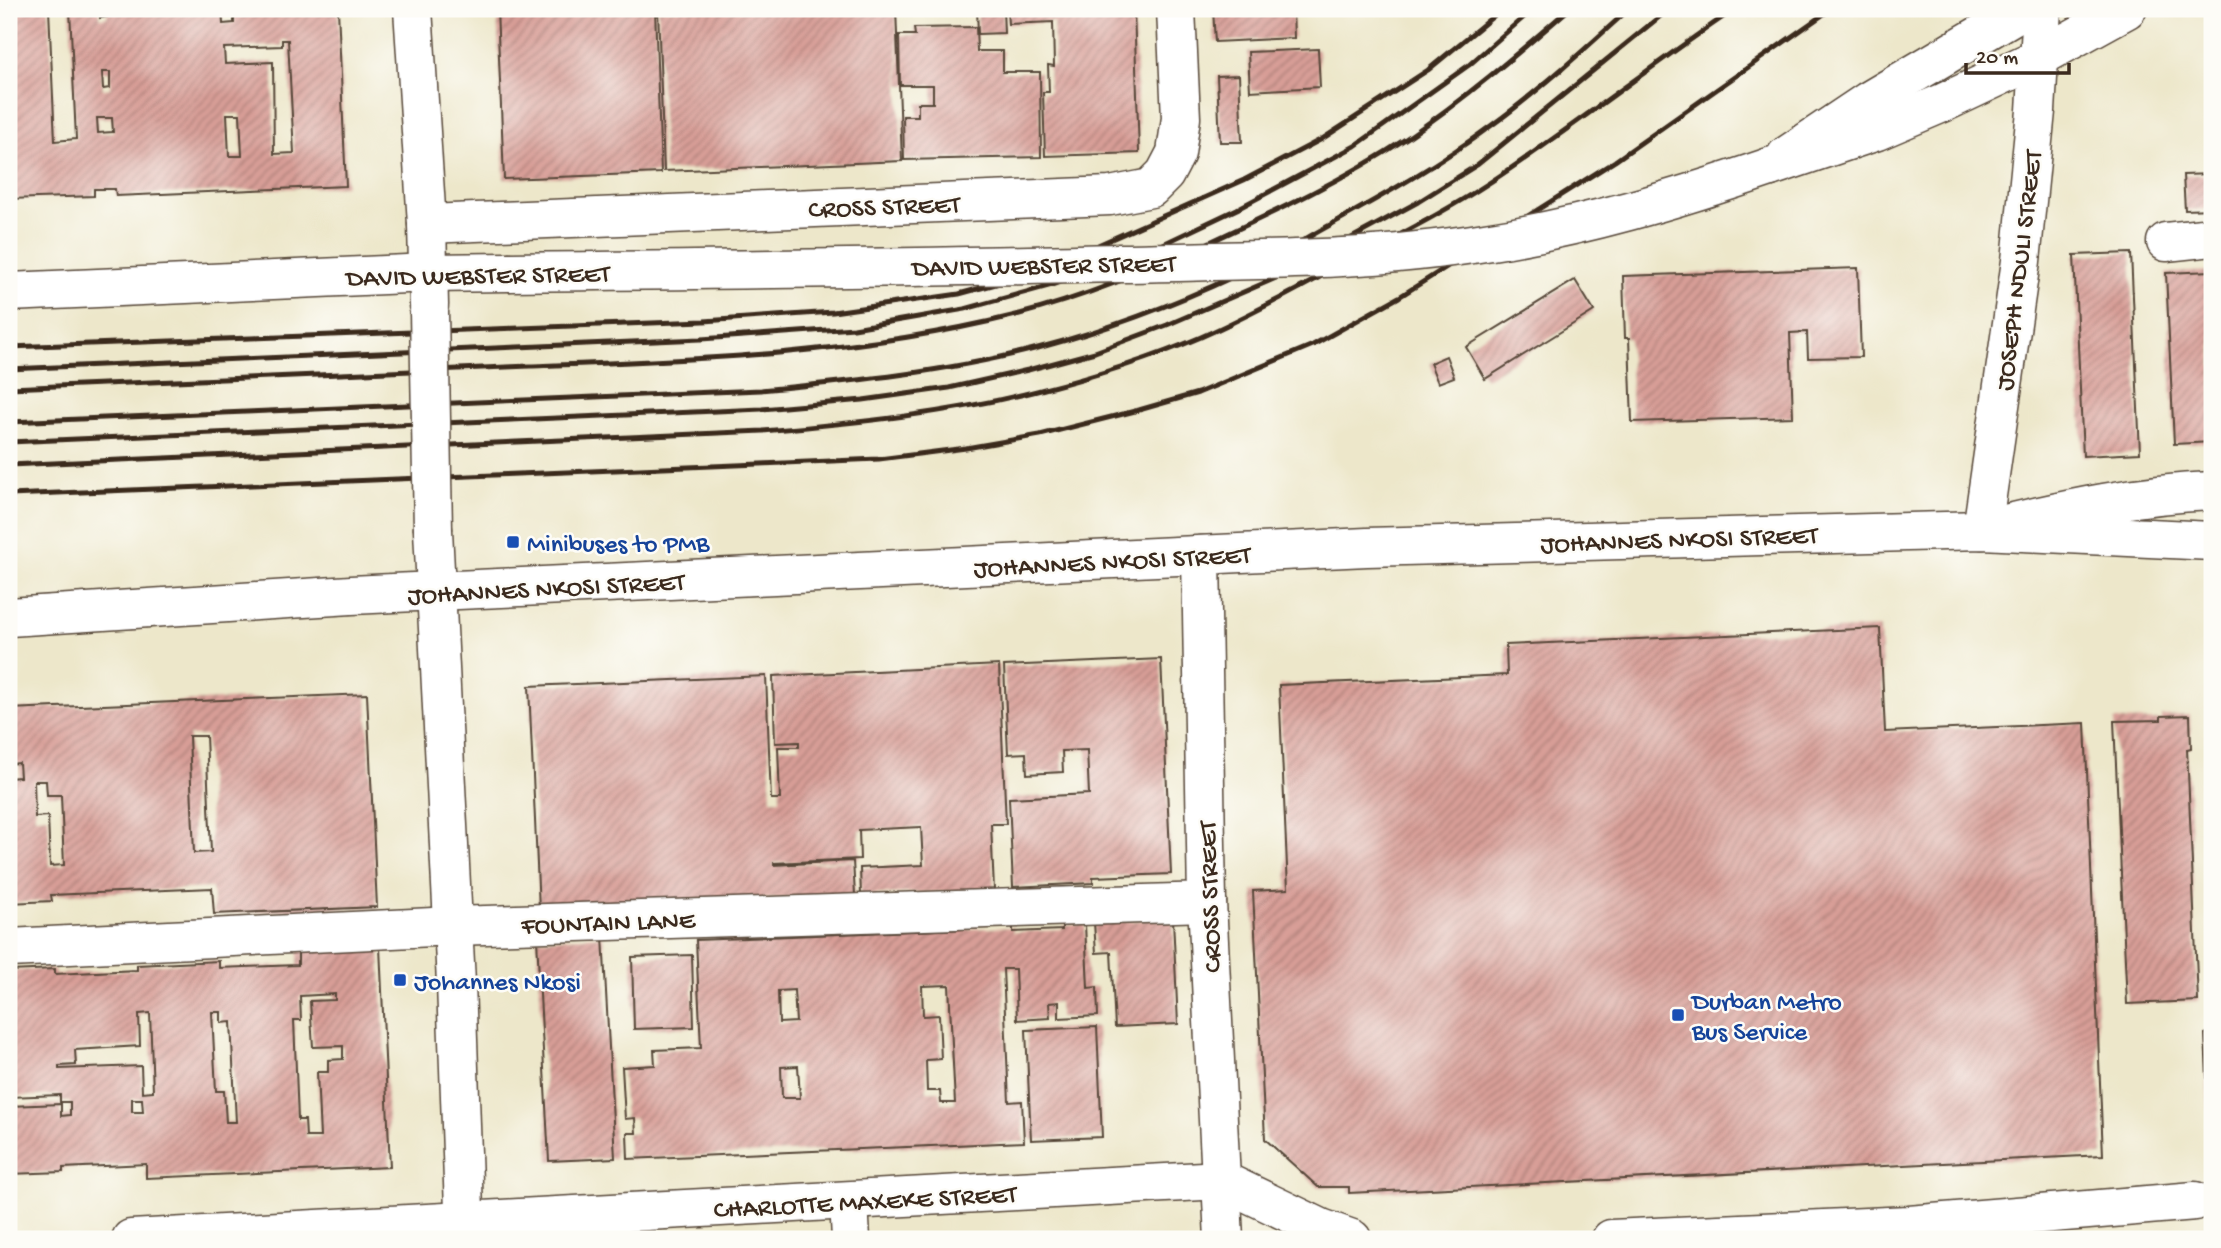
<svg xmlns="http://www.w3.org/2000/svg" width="2221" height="1248" font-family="'Gochi Hand',sans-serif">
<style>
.building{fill:url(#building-hatch);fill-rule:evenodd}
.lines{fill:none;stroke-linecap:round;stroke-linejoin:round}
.minor-casing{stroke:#564638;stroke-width:41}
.major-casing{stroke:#564638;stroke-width:41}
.highway-casing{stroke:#564638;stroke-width:41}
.minor{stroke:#fff;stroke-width:38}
.major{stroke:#fff;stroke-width:38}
.highway{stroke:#fff;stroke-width:38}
.rail{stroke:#3b2a1e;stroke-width:5}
.minor-bridge-casing{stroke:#564638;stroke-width:41;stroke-linecap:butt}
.highway-bridge-casing{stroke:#564638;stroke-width:41;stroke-linecap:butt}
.minor-bridge{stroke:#fff;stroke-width:38}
.highway-bridge{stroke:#fff;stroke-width:38}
.transit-dot{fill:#1a4fb4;stroke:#fdfcf7;stroke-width:2.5}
.labels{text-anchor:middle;stroke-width:5;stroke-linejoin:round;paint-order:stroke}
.street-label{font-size:26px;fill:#3b2a1e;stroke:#fdfcf7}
.transit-label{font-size:26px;fill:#164399;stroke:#fdfcf7;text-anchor:start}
</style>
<defs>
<pattern id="building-hatch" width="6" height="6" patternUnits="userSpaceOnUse" patternTransform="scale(1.75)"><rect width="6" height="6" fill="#d89e97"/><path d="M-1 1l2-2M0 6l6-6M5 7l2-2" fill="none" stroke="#b0817b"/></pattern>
</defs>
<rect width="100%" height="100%" fill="#fdfcf7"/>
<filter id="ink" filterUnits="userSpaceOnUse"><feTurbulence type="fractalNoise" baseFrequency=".0143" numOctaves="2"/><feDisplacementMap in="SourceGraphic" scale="14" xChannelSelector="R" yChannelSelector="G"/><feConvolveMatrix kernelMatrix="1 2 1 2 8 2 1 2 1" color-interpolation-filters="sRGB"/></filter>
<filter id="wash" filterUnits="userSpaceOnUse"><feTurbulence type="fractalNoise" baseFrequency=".00686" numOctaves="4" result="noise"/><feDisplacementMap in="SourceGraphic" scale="28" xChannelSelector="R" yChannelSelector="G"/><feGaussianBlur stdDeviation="1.57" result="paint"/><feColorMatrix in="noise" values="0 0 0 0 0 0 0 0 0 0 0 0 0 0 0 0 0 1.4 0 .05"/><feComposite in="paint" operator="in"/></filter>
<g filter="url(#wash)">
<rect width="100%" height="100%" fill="#ede7ca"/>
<g id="blocks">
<g class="building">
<path d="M 9,9 L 49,9 L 55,141 L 76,139 L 70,9 L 100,9 L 100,18 L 107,17 L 107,9 L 222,9 L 223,24 L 234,23 L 234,15 L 276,13 L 276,9 L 338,9 L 346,186 L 116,196 L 115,189 L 94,189 L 94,196 L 9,199 ZM 282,40 L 288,40 L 294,153 L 274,154 L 273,62 L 225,64 L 224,48 L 282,46 ZM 102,72 L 110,72 L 110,88 L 103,89 ZM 227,114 L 240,114 L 242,156 L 229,156 ZM 97,118 L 112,118 L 113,132 L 98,133 Z"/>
<path d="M 497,9 L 655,9 L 661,173 L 504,179 Z"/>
<path d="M 658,9 L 896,9 L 902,161 L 664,171 Z"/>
<path d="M 977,9 L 1003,9 L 1004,33 L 978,34 Z"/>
<path d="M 1007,9 L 1134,9 L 1139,153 L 1045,156 L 1043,92 L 1049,92 L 1048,65 L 1054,66 L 1053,22 L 1008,24 Z"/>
<path d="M 1213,9 L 1293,9 L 1294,38 L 1215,42 Z"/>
<path d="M 976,27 L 977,51 L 1003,51 L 1003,72 L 1040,72 L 1041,157 L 904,160 L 903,116 L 918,116 L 918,103 L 933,103 L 933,85 L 900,85 L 899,35 L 915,35 L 914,28 Z"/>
<path d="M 1318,49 L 1320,87 L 1250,91 L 1248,52 Z"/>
<path d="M 1239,75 L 1242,142 L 1220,142 L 1217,76 Z"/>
<path d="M 2212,174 L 2212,209 L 2185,210 L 2183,175 Z"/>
<path d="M 2131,253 L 2140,453 L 2083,456 L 2074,255 Z"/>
<path d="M 1858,268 L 1861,357 L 1808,358 L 1807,332 L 1790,333 L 1793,417 L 1632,422 L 1629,338 L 1625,338 L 1623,276 Z"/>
<path d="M 2212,271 L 2212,442 L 2174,444 L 2166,273 Z"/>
<path d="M 1575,280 L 1594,311 L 1485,379 L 1466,347 Z"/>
<path d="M 1446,356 L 1454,377 L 1438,383 L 1430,363 Z"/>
<path d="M 1880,628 L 1885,732 L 2085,723 L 2103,1155 L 1349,1193 L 1349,1187 L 1318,1187 L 1265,1139 L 1253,891 L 1288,889 L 1279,685 L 1507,675 L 1506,645 Z"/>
<path d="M 1161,659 L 1171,874 L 1093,877 L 1093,883 L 1013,887 L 1009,798 L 1089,794 L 1087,750 L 1062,751 L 1063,772 L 1027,774 L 1026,753 L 1008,754 L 1004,666 Z"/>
<path d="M 999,665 L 1006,824 L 991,824 L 994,890 L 861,895 L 860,868 L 923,865 L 921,827 L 859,830 L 860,859 L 774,863 L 774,865 L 853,861 L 855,895 L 539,909 L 529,686 L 766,676 L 771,799 L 780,799 L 778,747 L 799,747 L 799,742 L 775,743 L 773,676 Z"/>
<path d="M 367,694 L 377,907 L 214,914 L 212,888 L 51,895 L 52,901 L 9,903 L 9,778 L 20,777 L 19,763 L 9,764 L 9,709 ZM 189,736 L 206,736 L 211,852 L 194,853 ZM 34,781 L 46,781 L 47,795 L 61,795 L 64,865 L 50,866 L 48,816 L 35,817 Z"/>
<path d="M 2190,715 L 2191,748 L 2187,749 L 2198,1001 L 2127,1004 L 2114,721 L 2161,720 L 2161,716 Z"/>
<path d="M 1173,919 L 1178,1024 L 1115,1027 L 1111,952 L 1096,953 L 1094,922 Z"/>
<path d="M 1085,924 L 1088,988 L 1097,987 L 1098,1016 L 1059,1018 L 1059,1002 L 1049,1003 L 1050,1018 L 1017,1020 L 1015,969 L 1003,969 L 1009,1102 L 1022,1101 L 1024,1142 L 628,1159 L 627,1133 L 636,1133 L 635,1118 L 625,1119 L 622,1067 L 655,1065 L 654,1050 L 701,1048 L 696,940 L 1013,927 L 1013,932 L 1062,930 L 1062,926 ZM 949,985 L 955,1103 L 941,1103 L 940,1091 L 927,1091 L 926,1060 L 941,1059 L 939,1015 L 923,1016 L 922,986 ZM 794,990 L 796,1022 L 779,1023 L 778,991 ZM 798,1066 L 800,1098 L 782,1098 L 781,1067 Z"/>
<path d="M 603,936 L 615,1158 L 549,1161 L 537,939 Z"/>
<path d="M 380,947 L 390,1167 L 146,1178 L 146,1164 L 63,1168 L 63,1172 L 9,1174 L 9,1106 L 61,1104 L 61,1116 L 70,1115 L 70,1102 L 60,1102 L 60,1095 L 9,1097 L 9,971 L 55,969 L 55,974 L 137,970 L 137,965 L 219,961 L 219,968 L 298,965 L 298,950 ZM 335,994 L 335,1000 L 310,1001 L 313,1047 L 343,1046 L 343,1059 L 328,1060 L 328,1072 L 317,1072 L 320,1137 L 306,1137 L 305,1120 L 298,1120 L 294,1020 L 301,1020 L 300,996 ZM 212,1012 L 221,1012 L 221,1023 L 231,1022 L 236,1122 L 226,1122 L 224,1091 L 216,1091 ZM 150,1013 L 153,1091 L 142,1092 L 141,1066 L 59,1069 L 59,1066 L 76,1065 L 75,1050 L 140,1046 L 139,1014 ZM 132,1099 L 142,1099 L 143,1112 L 132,1112 Z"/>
<path d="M 692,955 L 694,1027 L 634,1029 L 632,957 Z"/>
<path d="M 1097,1027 L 1102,1137 L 1031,1140 L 1026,1030 Z"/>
<path d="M 2212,1031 L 2212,1145 L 2210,1145 L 2205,1034 Z"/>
</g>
</g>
</g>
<g filter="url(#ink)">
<use href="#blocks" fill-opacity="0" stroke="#564638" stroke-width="2"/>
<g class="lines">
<g class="minor-casing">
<g id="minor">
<path d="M 413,9 L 427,224 L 429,305"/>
<path d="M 427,224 L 1110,196 L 1151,188 L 1165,174 L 1176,153 L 1181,118 L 1176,9"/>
<path d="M 2166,242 L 2212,237"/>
<path d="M 433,530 L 456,983 L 465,1239"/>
<path d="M 1982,530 L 2021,261 L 2036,111 L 2042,9"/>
<path d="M 1201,555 L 1207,902 L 1224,1239"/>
<path d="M 9,948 L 453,926 L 1207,902"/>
<path d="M 849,1201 L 851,1239"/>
<path d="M 131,1239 L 1221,1180 L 1321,1228 L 1352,1239"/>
<path d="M 1611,1239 L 1909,1225 L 2195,1201"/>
</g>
</g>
<g class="major-casing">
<g id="major">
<path d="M 1786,156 L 1868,101 L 2024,9"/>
<path d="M 1997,526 C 2071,508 2136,494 2212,491"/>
</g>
</g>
<g class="highway-casing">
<g id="highway">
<path d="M 1770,167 L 1877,131 L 1945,102 L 2038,58 L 2127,9"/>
<path d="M 9,292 L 429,273 L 508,272"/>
<path d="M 9,617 L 351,595 L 1367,547 L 1982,530 L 2212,541"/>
</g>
</g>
<use href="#minor" class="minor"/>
<use href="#major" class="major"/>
<use href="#highway" class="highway"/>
<g class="rail">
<path d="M 9,347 L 704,321 L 833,312 L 959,294 L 1033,274 L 1244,180 L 1322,139 L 1428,70 L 1502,9"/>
<path d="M 9,369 L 701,339 L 854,328 L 965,309 L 1052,285 L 1142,254 L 1237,209 L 1355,146 L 1469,65 L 1533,9"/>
<path d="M 9,388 C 183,381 357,374 530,366 C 693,360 857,355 1016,315 C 1083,298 1147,271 1210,242 C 1277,211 1345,179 1407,138 C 1465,99 1517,54 1569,9"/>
<path d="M 9,422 L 761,390 C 854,381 948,372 1038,348 C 1106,330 1173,305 1237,275 C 1269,261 1299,242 1330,225 C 1386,194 1441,163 1492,125 C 1540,90 1585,49 1629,9"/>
<path d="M 9,442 L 762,409 L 863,400 L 949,388 L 1028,370 L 1095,352 L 1167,325 L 1283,275 L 1418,202 L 1477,165 L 1669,9"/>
<path d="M 9,465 L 763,431 C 855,423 947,414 1037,391 C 1092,377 1148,360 1201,337 C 1251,315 1298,289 1346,263 C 1395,237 1445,212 1492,181 C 1575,126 1653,64 1735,9"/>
<path d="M 9,495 L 879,459 L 966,448 L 1040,435 L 1139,410 L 1198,393 L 1313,345 L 1399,297 L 1615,161 L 1831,9"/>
</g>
<g class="minor-bridge-casing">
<path id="minor-bridge" d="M 429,311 L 433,530"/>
</g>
<g class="highway-bridge-casing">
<path id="highway-bridge" d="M 508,272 C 712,270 917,268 1122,263 C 1243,260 1365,262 1485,242 C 1583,227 1676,199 1770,167"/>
</g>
<use href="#minor-bridge" class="minor-bridge"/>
<use href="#highway-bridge" class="highway-bridge"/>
</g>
</g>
<g class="transit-dot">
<rect x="506" y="535" width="14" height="14" rx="3.5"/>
<rect x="393" y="973" width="14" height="14" rx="3.5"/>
<rect x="1671" y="1008" width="14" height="14" rx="3.5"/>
</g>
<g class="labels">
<g class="street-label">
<text transform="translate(884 205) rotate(-2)" y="9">CROSS STREET</text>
<text transform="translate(1044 264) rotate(-1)" y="9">DAVID WEBSTER STREET</text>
<text transform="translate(2017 270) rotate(-83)" y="9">JOSEPH NDULI STREET</text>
<text transform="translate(478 274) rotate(-1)" y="9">DAVID WEBSTER STREET</text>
<text transform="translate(1679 538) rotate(-2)" y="9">JOHANNES NKOSI STREET</text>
<text transform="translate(1112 560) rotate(-3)" y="9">JOHANNES NKOSI STREET</text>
<text transform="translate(546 587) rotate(-3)" y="9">JOHANNES NKOSI STREET</text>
<text transform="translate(1208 897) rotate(-92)" y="9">CROSS STREET</text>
<text transform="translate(608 921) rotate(-2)" y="9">FOUNTAIN LANE</text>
<text transform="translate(865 1200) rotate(-3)" y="9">CHARLOTTE MAXEKE STREET</text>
</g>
<g class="transit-label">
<text x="527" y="551">Minibuses to PMB</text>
<text x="414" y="989">Johannes Nkosi</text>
<text x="1692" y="1009">Durban Metro<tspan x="1692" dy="30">Bus Service</tspan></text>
</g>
</g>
<rect width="2221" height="1248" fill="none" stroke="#fdfcf7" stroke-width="35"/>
<path d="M1966 63v10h103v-10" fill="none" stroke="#3b2a1e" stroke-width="3.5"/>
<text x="1976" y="63" font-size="21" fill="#3b2a1e" stroke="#fdfcf7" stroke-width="5" paint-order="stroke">20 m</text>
</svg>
